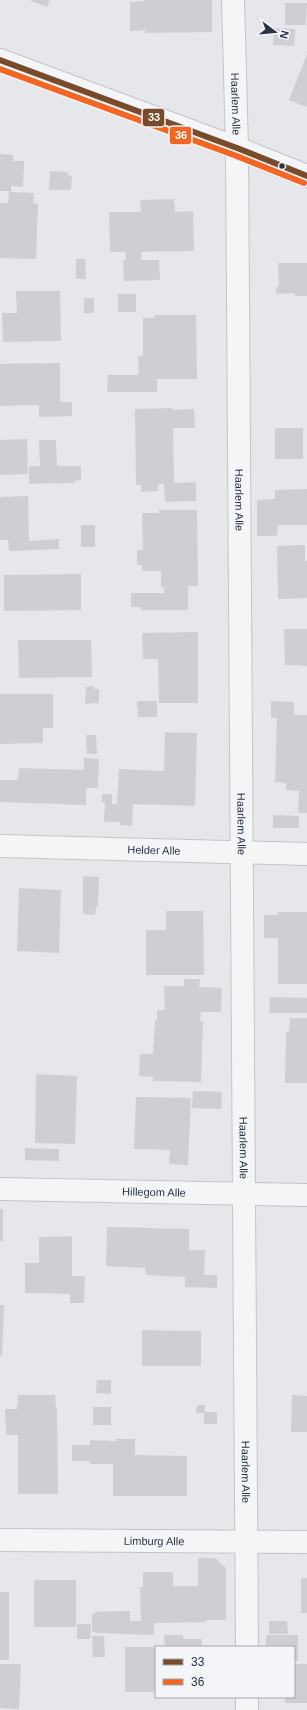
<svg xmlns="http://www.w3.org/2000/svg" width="307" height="1710" font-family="Helvetica,sans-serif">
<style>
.building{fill:#cdcfd3}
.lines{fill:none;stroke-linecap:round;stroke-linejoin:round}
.minor-casing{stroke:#c3c5c8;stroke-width:24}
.tertiary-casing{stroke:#c3c5c8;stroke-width:24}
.minor{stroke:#f4f5f7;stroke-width:22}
.tertiary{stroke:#f4f5f7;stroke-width:22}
.bus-1-casing{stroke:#f3f5f9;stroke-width:9}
.bus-2-casing{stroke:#f3f5f9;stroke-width:9}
.bus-1{stroke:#7a4b2a;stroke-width:6}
.bus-2{stroke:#f26522;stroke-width:6}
.bus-dot{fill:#293346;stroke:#f3f5f9;stroke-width:1.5}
.labels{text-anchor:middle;stroke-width:3;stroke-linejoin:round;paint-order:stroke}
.street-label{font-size:11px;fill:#293346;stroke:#f3f5f9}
.line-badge{stroke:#f3f5f9;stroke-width:1.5}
.badge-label{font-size:11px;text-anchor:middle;font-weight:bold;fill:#fff}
</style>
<rect width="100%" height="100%" fill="#e5e7ea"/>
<g class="building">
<path d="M 29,0 L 50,0 L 47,7 Z"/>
<path d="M 144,0 L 212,0 L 212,32 L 145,33 L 145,30 L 130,31 L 130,2 L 144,1 Z"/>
<path d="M 285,3 L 307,3 L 306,25 L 285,25 Z"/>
<path d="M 274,28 L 295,29 L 294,46 L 273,45 Z"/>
<path d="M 307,54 L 307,107 L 289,100 Z"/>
<path d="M 0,154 L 13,155 L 13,161 L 24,161 L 23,187 L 11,186 L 11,192 L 34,193 L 33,203 L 38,204 L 36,259 L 0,258 L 0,203 L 8,203 L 9,191 L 0,191 Z"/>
<path d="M 50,171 L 68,172 L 68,175 L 72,176 L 71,190 L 49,190 Z"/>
<path d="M 174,199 L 175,212 L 193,211 L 194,251 L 141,252 L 141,260 L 159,260 L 160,280 L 124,281 L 123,260 L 126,260 L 126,252 L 110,252 L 109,212 L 141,212 L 140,200 Z"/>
<path d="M 76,259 L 85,259 L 86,279 L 76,279 Z"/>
<path d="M 278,263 L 307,263 L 307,296 L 295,296 L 295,293 L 276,294 L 276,287 L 279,287 Z"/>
<path d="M 16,291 L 60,291 L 61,341 L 3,342 L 2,313 L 17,313 Z"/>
<rect x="118" y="294" width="18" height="18"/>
<rect x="84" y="298" width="10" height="15"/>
<path d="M 155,315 L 196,315 L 197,379 L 157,379 L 157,392 L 107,392 L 108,375 L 139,375 L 138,356 L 143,356 L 143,318 L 154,318 Z"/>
<path d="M 60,363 L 60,402 L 72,402 L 72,416 L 39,417 L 39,405 L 0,406 L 0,364 Z"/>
<path d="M 172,408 L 173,410 L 194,409 L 195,428 L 173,428 L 174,483 L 196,482 L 196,501 L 165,502 L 164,484 L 158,484 L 158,491 L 141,492 L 141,485 L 136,485 L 135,409 Z"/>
<rect x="275" y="428" width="28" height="31"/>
<path d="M 27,439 L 28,474 L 0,475 L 0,440 Z"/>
<path d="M 39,440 L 56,440 L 57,466 L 81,466 L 81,480 L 74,481 L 74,483 L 29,484 L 29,466 L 40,466 Z"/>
<path d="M 307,489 L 307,525 L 278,525 L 277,536 L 257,536 L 257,500 L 275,499 L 275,490 Z"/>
<path d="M 28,496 L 29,541 L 59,539 L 59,549 L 9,551 L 8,540 L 0,540 L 0,497 Z"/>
<path d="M 159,510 L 197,510 L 198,586 L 188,586 L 188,610 L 141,610 L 141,607 L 131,607 L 131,593 L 164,593 L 164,587 L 161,587 L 161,571 L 142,571 L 142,565 L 137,565 L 137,550 L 143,550 L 142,513 L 159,513 Z"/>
<rect x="81" y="525" width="14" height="22"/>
<path d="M 305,545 L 305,561 L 307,561 L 307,598 L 278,599 L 277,546 Z"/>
<path d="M 81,574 L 81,610 L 4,611 L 4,575 Z"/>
<path d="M 284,629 L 307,629 L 307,666 L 285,665 Z"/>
<path d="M 198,632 L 198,703 L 159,703 L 158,659 L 143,659 L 142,633 Z"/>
<path d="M 18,640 L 91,640 L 92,677 L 19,678 Z"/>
<path d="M 94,686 L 94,689 L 99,689 L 99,703 L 85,704 L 86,687 Z"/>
<path d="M 0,694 L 53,694 L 53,728 L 43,728 L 43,743 L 0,744 Z"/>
<path d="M 137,701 L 157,701 L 157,717 L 138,717 Z"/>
<path d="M 271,701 L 294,702 L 294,715 L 307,715 L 307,813 L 298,813 L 299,791 L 286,790 L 286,783 L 275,782 L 277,718 L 271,718 Z"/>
<path d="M 165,732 L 197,733 L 195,806 L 133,804 L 132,826 L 120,825 L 120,822 L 104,822 L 105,802 L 102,802 L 102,794 L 112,794 L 112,804 L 117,804 L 119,769 L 164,771 Z"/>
<path d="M 86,735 L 96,735 L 97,754 L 87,754 Z"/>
<path d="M 84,758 L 99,759 L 98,788 L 86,788 L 86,805 L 0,802 L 0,780 L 18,780 L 19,768 L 84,770 Z"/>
<path d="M 273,815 L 299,816 L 299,828 L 273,828 Z"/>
<path d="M 83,876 L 99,877 L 98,907 L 96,907 L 95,915 L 83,914 Z"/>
<path d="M 19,888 L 61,890 L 59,953 L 17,951 Z"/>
<path d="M 166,911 L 203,911 L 204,975 L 146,975 L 146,930 L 166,930 Z"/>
<path d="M 278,912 L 307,912 L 307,984 L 278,984 L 278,938 L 264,938 L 264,915 L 278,915 Z"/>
<path d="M 184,979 L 200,979 L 199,987 L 222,988 L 221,1012 L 201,1012 L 200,1022 L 203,1022 L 201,1082 L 153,1081 L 153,1077 L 139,1076 L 140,1054 L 153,1054 L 155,1021 L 157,1021 L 157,1010 L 165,1010 L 164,986 L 184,986 Z"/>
<path d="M 270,997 L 307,998 L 307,1013 L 269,1013 Z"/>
<path d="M 290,1018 L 307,1018 L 307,1083 L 285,1083 L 286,1032 L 289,1032 Z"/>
<path d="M 36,1074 L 77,1076 L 75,1144 L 35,1143 Z"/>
<path d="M 193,1091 L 222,1092 L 221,1109 L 192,1108 Z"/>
<path d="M 136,1097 L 191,1098 L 188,1165 L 169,1164 L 170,1150 L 134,1149 Z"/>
<path d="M 25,1148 L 59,1149 L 59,1161 L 25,1160 Z"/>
<rect x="0" y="1209" width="3" height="32"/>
<path d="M 107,1227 L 189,1229 L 189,1250 L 205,1250 L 204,1275 L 217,1275 L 217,1288 L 185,1287 L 185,1277 L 146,1275 L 145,1268 L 106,1266 Z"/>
<path d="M 72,1236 L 72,1276 L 85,1276 L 84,1303 L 70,1303 L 70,1294 L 25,1293 L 25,1263 L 39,1263 L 39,1237 Z"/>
<path d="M 0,1305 L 4,1305 L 2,1356 L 0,1356 Z"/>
<path d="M 142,1330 L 201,1331 L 201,1366 L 142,1366 Z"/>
<path d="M 97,1380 L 111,1380 L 111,1394 L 96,1393 Z"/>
<path d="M 18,1395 L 55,1395 L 56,1408 L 57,1408 L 58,1494 L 18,1494 L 18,1435 L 6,1435 L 5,1409 L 17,1409 Z"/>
<path d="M 292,1395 L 307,1396 L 307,1432 L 291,1432 Z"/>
<path d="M 197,1405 L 205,1405 L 205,1412 L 217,1412 L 217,1424 L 204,1424 L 204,1413 L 196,1413 Z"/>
<rect x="93" y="1407" width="18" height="18"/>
<path d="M 116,1439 L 135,1439 L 135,1455 L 187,1456 L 187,1496 L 113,1496 L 113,1464 L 90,1464 L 90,1461 L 72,1461 L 72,1445 L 90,1445 L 90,1440 L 116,1441 Z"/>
<path d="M 198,1558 L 215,1558 L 226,1568 L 226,1620 L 206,1620 L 206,1622 L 154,1623 L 154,1635 L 95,1633 L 95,1632 L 92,1632 L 92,1614 L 95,1614 L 95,1612 L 130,1611 L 130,1621 L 141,1621 L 140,1587 L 143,1587 L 143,1572 L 173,1572 L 173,1586 L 198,1586 Z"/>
<rect x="301" y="1578" width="6" height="35"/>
<rect x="34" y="1580" width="42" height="47"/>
<rect x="0" y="1592" width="9" height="68"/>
<path d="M 269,1621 L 287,1621 L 288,1634 L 269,1634 Z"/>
<path d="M 77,1624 L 91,1624 L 90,1639 L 77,1639 Z"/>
<path d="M 164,1635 L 183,1635 L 183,1639 L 202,1639 L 202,1647 L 172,1647 L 172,1646 L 165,1645 Z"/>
<path d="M 266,1635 L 298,1635 L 298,1661 L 294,1661 L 294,1647 L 266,1647 Z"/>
<path d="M 92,1636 L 104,1636 L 105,1657 L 93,1657 Z"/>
<rect x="125" y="1647" width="31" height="45"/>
<path d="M 0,1664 L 21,1664 L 19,1709 L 0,1708 Z"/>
<path d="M 294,1664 L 307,1664 L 307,1703 L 285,1703 L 285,1697 L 294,1697 Z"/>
</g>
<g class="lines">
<g class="minor-casing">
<g id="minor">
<path id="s1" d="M 233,0 L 237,148 L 247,1647"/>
<path id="s2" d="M 0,846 L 307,854"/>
<path id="s3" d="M 0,1189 L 307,1195"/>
<path id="s4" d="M 0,1540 L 307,1542"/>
<path d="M 247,1697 L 247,1710"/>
</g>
</g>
<g class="tertiary-casing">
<path id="tertiary" d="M 0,60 L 237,148 L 307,176"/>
</g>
<use href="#minor" class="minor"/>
<use href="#tertiary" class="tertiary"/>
<g class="bus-1-casing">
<path id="bus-1" d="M 0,60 L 237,148 L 307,176"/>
</g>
<g class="bus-2-casing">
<path id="bus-2" d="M 0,69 L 234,155 L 304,183"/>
</g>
<use href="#bus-1" class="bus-1"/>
<use href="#bus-2" class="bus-2"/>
</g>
<circle class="bus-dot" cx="282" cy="166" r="3.5"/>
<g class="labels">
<g class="street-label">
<text dy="4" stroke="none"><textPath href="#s1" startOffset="104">Haarlem Alle</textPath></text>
<text dy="4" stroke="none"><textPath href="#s1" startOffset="500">Haarlem Alle</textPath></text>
<text dy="4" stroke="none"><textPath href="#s1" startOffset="824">Haarlem Alle</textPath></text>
<text dy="4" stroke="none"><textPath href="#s2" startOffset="154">Helder Alle</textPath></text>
<text dy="4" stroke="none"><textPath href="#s1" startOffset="1148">Haarlem Alle</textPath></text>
<text dy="4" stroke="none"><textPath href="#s3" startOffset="154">Hillegom Alle</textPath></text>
<text dy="4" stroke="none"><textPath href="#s1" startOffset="1472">Haarlem Alle</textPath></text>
<text dy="4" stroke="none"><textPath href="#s4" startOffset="154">Limburg Alle</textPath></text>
</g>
</g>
<g class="line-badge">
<rect x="142" y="108" width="23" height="19" rx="4" fill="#7a4b2a"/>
<rect x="169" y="126" width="23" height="19" rx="4" fill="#f26522"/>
</g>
<g class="badge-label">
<text x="154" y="121">33</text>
<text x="181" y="139">36</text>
</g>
<rect x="155" y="1646" width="140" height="52" fill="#f3f5f9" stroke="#a2a7b1"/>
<rect x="163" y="1659" width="20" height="6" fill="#7a4b2a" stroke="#a2a7b1"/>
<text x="191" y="1666" font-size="12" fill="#293346">33</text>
<rect x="163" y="1679" width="20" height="6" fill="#f26522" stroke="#a2a7b1"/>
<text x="191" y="1686" font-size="12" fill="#293346">36</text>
<g transform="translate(275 32) rotate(106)" stroke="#f3f5f9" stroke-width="3" paint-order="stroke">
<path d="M0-3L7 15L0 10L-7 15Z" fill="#293346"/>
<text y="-6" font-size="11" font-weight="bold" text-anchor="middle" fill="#293346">N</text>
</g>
</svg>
